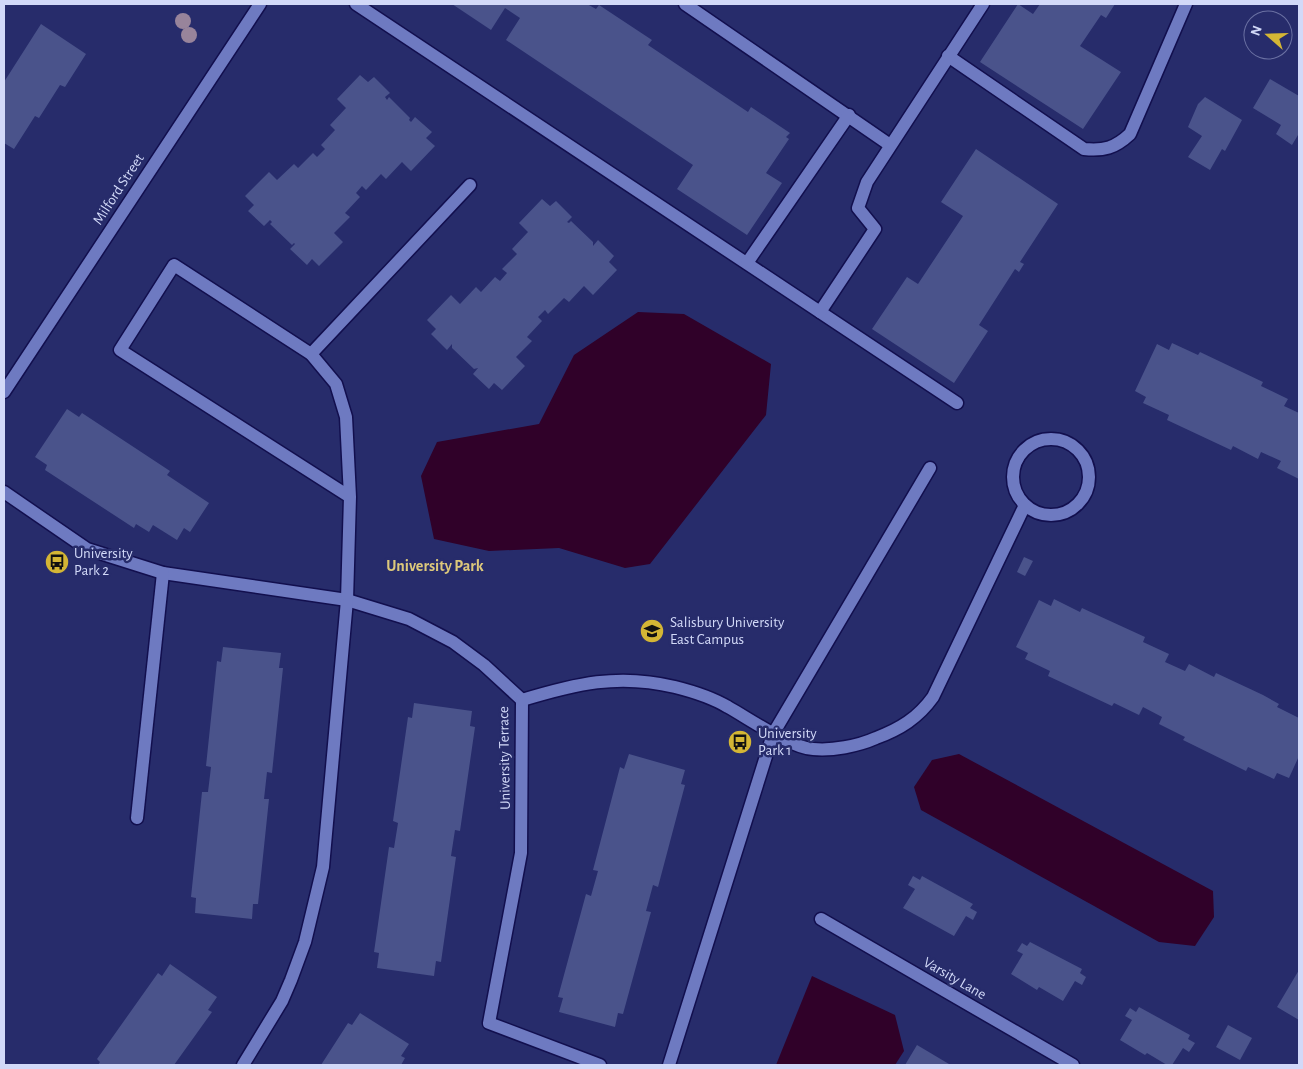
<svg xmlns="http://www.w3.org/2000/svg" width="1303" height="1069" font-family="'Alegreya Sans',sans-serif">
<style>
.water{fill:#300129}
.building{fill:#4a538b}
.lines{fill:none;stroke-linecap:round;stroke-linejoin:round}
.lane-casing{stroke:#120f4e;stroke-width:15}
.street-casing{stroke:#120f4e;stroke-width:15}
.lane{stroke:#6e7ac1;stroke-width:12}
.street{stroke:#6e7ac1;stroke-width:12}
.tree{fill:#98849b}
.labels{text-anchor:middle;stroke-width:5;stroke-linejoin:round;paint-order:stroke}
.street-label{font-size:15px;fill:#d2d9f8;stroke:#272c6b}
.poi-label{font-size:15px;fill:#d2d9f8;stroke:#272c6b;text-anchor:start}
.neighbourhood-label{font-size:16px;font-weight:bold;fill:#dcc87b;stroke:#272c6b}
</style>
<rect width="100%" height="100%" fill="#272c6b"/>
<g class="water">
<path d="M 638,312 L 684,314 L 771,364 L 766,415 L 650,564 L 625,568 L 559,548 L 489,551 L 434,539 L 421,476 L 437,442 L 539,424 L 574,355 Z"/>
<path d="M 959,754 L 1213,891 L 1214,917 L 1195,946 L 1159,942 L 921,810 L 914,787 L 932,760 Z"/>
<path d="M 812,976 L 895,1015 L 904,1051 L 895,1065 L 776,1065 Z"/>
</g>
<g class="building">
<path d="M 452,4 L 587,4 L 596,9 L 599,5 L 652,40 L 648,45 L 748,112 L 751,107 L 790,133 L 786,137 L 789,139 L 766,173 L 782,183 L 747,235 L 677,189 L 693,165 L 506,40 L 520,18 L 505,8 L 491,30 Z"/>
<path d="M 1018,4 L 1033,14 L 1040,4 L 1115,4 L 1106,18 L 1101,15 L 1080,46 L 1121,72 L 1083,129 L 980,62 Z"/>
<path d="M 41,24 L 86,54 L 65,87 L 60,85 L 39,118 L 35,116 L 14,149 L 4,143 L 4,82 Z"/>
<path d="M 360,75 L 368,82 L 374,77 L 390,93 L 385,97 L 387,100 L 389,97 L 410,118 L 409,120 L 411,122 L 415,117 L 432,132 L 426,138 L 435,146 L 411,171 L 402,162 L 386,179 L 381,174 L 366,190 L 362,186 L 356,193 L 360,197 L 345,213 L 350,217 L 334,233 L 343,242 L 319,266 L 312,259 L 307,265 L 290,249 L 295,244 L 294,243 L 292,245 L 270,224 L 272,222 L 270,220 L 264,226 L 248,211 L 254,205 L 245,196 L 269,172 L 277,180 L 294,164 L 298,168 L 313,153 L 317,157 L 325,149 L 321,145 L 335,130 L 330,125 L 346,108 L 337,99 Z"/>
<path d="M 1270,79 L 1299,96 L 1299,136 L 1298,135 L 1292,145 L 1276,134 L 1281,125 L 1253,108 Z"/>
<path d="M 1205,97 L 1242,120 L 1225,151 L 1222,149 L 1210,170 L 1188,157 L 1202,136 L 1188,127 L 1198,104 Z"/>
<path d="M 976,149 L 1058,204 L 1020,262 L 1024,264 L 1019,272 L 1015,269 L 979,325 L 988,331 L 954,383 L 872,329 L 907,277 L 918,284 L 963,216 L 941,202 Z"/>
<path d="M 542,199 L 550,206 L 556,201 L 572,217 L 567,222 L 569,223 L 571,221 L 593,242 L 593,246 L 598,240 L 614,256 L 609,262 L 617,270 L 593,295 L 584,286 L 569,302 L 564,298 L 548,314 L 545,310 L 538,317 L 542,321 L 527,337 L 532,341 L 516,357 L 525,366 L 502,390 L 494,383 L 489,389 L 473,374 L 478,368 L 474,369 L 452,348 L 452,344 L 447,350 L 431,334 L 436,329 L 427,320 L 451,295 L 460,304 L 476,287 L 481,292 L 495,277 L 500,281 L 507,273 L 502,269 L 517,254 L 512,249 L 528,232 L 519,223 Z"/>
<path d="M 1172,343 L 1198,355 L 1200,352 L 1263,382 L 1261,386 L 1288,399 L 1284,406 L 1299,413 L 1299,479 L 1277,468 L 1281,461 L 1261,452 L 1258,459 L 1233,446 L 1231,450 L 1167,420 L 1169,415 L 1143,403 L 1146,397 L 1135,391 L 1157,344 L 1169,350 Z"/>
<path d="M 67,409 L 79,417 L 82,413 L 170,471 L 167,475 L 209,503 L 190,532 L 184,528 L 177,540 L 153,525 L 149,532 L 136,524 L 134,528 L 45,470 L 47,465 L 35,457 Z"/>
<path d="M 1024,557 L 1033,561 L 1025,576 L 1017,572 Z"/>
<path d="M 1054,599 L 1080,612 L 1082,608 L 1097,615 L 1145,637 L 1143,642 L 1169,654 L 1165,662 L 1185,671 L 1189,664 L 1214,677 L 1216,673 L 1263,695 L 1279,704 L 1277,707 L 1299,718 L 1299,756 L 1289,778 L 1277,773 L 1274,779 L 1248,767 L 1246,771 L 1183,740 L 1185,737 L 1159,724 L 1162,717 L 1143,707 L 1139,715 L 1114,703 L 1112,706 L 1048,676 L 1050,671 L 1025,659 L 1028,653 L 1016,647 L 1039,600 L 1051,606 Z"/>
<path d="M 223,647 L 281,653 L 279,668 L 283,668 L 272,773 L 267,772 L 264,799 L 269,799 L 258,904 L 253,904 L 252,919 L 195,913 L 196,898 L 191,897 L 202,792 L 208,792 L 211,767 L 206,766 L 217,661 L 221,662 Z"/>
<path d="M 414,703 L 472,711 L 470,726 L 475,727 L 460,831 L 455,830 L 451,856 L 456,857 L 441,962 L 436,961 L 434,976 L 377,968 L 379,953 L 374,952 L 389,847 L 394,848 L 398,823 L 393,821 L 408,717 L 412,718 Z"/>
<path d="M 629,754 L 685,770 L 681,784 L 685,785 L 658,887 L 653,885 L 646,911 L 651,912 L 623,1014 L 618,1013 L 615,1027 L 559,1012 L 563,998 L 558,997 L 586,894 L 591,896 L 598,871 L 593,870 L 620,767 L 624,769 Z"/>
<path d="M 913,876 L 920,880 L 922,876 L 973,904 L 970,908 L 977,912 L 973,920 L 966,916 L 954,936 L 903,908 L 915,889 L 908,885 Z"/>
<path d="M 1030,942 L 1082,969 L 1080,973 L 1086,977 L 1082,985 L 1075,981 L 1063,1001 L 1039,987 L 1037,990 L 1011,974 L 1023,954 L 1017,951 L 1022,943 L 1027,946 Z"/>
<path d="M 170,964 L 217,997 L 208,1010 L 212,1012 L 174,1065 L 98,1065 L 100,1062 L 97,1059 L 158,973 L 162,976 Z"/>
<path d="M 1299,970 L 1299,1020 L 1277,1007 Z"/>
<path d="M 1139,1007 L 1190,1035 L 1188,1039 L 1195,1043 L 1189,1052 L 1183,1048 L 1172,1065 L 1167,1065 L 1147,1053 L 1145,1055 L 1120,1040 L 1132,1020 L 1125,1016 L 1130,1008 L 1136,1012 Z"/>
<path d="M 360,1013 L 409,1044 L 401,1056 L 405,1058 L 401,1065 L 321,1065 L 348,1023 L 352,1025 Z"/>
<path d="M 1228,1025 L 1252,1038 L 1240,1060 L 1216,1047 Z"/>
<path d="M 917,1045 L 949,1064 L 948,1065 L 905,1065 Z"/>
</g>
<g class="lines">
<g class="lane-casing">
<g id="lane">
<path d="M 356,4 L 957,403"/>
<path d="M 685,4 L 890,145"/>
<path d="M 948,56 L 1084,149 C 1104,151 1115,148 1130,134 L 1186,4"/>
<path d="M 747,263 L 849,115"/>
<path d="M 820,312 L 875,229 L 858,208 L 867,182 L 983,4"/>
<path d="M 311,354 L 470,185"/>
<circle cx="1051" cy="477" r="38"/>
<path d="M 4,492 L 87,549 L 163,573 L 347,600 L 409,619 L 453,642 L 484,665 L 522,700 L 521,853 L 489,1023 L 600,1065"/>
<path d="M 522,700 C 575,684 618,673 675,687 C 691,691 713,698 728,707 C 748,718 791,748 813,749 C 832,751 858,746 876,738 C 900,729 918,718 933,697 L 1025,505"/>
<path d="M 137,818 L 163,573"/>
<path d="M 243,1065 L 282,1001 L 291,980 L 305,942 L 323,867 L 347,600 L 350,497 L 120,350 L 174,265 L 311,354 L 336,384 L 346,417 L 350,497"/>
<path d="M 669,1065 L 773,734 L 930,468"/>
</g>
</g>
<g class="street-casing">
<g id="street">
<path d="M 4,392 L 260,4"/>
<path d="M 821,919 L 1073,1065"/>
</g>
</g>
<use href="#lane" class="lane"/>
<use href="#street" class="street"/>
</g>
<g class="tree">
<circle cx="183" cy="21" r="8"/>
<circle cx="189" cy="35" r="8"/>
</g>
<defs>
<g id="bus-disc" transform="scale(1.25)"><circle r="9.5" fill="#d4b635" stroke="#272c6b"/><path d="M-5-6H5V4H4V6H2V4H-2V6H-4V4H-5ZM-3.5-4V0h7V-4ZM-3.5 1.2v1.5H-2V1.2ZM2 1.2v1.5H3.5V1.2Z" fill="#111"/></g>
<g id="university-disc" transform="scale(1.25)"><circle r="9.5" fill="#d4b635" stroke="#272c6b"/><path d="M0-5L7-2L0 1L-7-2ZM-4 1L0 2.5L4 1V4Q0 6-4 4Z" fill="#111"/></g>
</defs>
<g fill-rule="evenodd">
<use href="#bus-disc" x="57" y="562"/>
<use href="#university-disc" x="652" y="631"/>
<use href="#bus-disc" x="740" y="742"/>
</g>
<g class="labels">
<g class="street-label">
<text transform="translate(118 189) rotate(-57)" y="5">Milford Street</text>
<text transform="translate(504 758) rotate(-91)" y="5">University Terrace</text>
<text transform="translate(955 978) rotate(30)" y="5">Varsity Lane</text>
</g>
<g class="poi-label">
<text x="74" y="558">University<tspan x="74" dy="17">Park 2</tspan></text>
<text x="670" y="627">Salisbury University<tspan x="670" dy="17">East Campus</tspan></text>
<text x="758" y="738">University<tspan x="758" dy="17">Park 1</tspan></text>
</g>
<g class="neighbourhood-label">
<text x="435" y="571">University Park</text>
</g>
</g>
<rect width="1303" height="1069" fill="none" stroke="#d2d9f8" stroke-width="10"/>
<g transform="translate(1268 35) rotate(290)"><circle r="24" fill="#272c6b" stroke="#6b71a3"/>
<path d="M0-4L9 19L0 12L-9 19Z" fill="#d4b635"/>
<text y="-8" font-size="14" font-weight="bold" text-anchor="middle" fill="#d2d9f8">N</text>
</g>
</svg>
